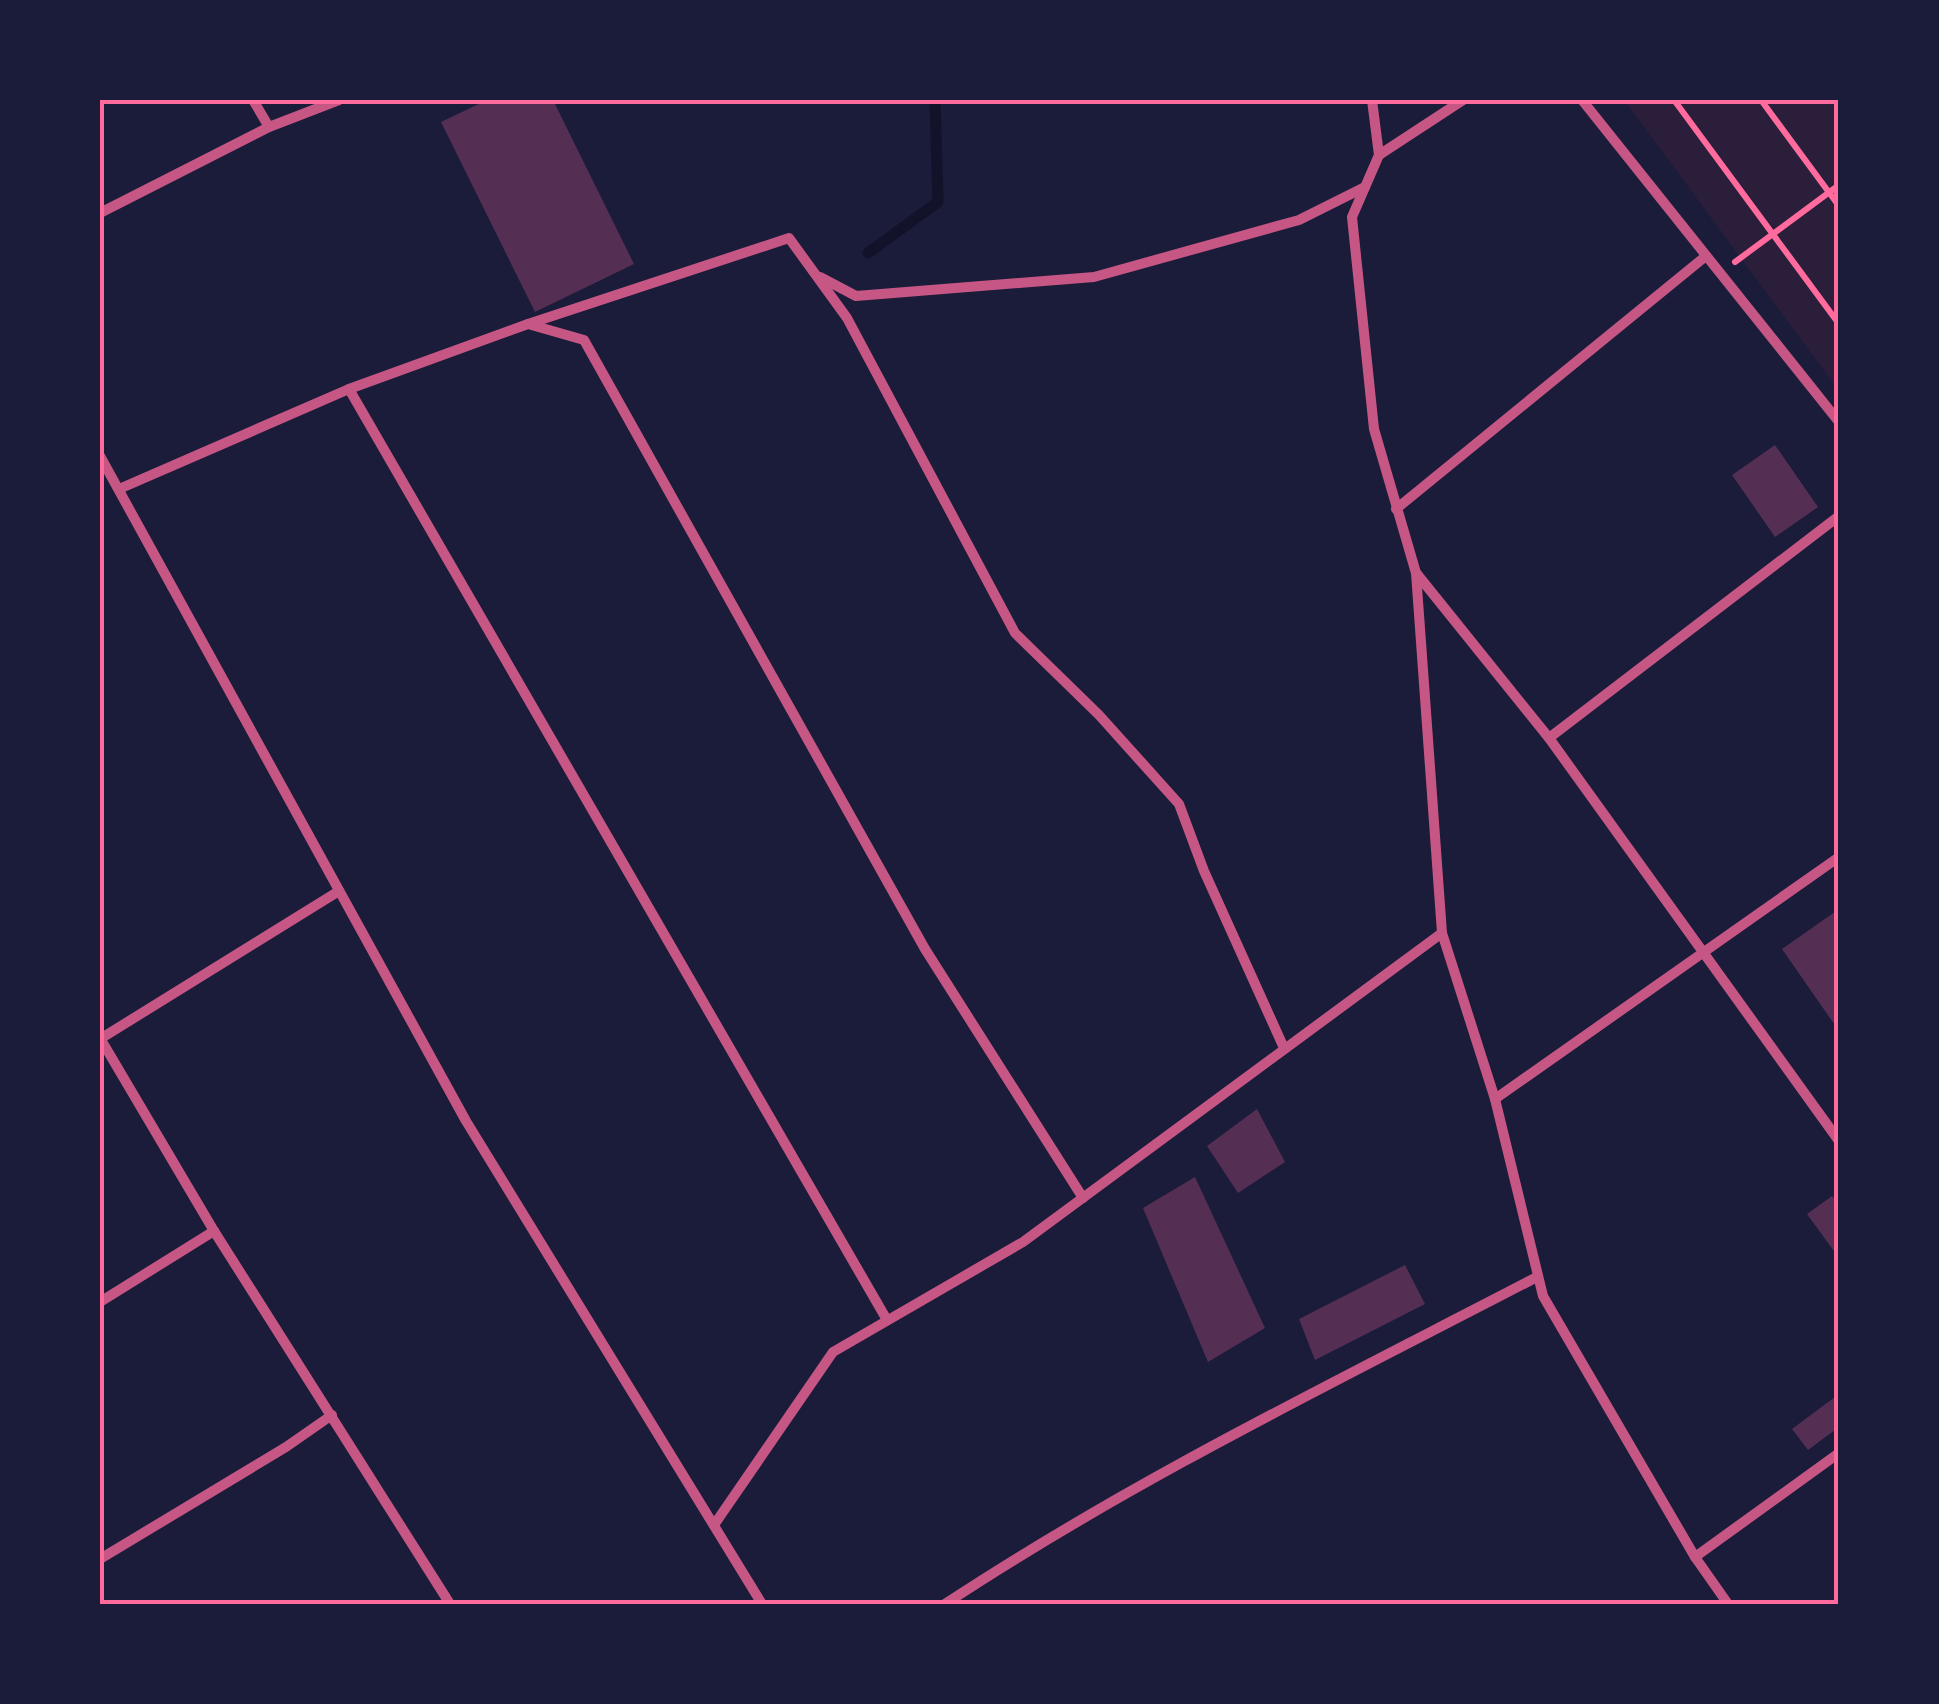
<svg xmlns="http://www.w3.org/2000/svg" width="1939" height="1704" font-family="'DM Sans',sans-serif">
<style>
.green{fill:#2a1e3b}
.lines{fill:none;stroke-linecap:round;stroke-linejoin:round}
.stream{stroke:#12122b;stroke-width:11}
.building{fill:#542f53}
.path{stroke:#ff6b9d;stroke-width:6}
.minor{stroke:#c65784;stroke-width:10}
.neatline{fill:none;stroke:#ff6b9d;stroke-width:4}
</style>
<rect width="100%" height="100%" fill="#1b1b3a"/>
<path class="green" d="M 1624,100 L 1839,100 L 1839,391 Z"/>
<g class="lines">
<path class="stream" d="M 868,253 L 938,202 L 935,100"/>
</g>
<g class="building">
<path d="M 487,100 L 553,100 L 634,264 L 535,312 L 441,122 Z"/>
<path d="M 1775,445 L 1818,507 L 1775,537 L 1732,475 Z"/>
<path d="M 1839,909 L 1839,1031 L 1782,949 Z"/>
<path d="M 1257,1109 L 1285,1162 L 1238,1193 L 1207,1146 Z"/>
<path d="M 1195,1177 L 1265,1328 L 1208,1362 L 1143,1208 Z"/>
<path d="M 1832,1196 L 1839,1205 L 1839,1258 L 1807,1214 Z"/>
<path d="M 1405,1265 L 1425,1304 L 1315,1360 L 1299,1319 Z"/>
<path d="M 1839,1394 L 1839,1427 L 1808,1450 L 1792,1429 Z"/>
</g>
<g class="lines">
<g class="path">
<path d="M 1674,100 L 1839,324"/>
<path d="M 1761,100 L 1839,206"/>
<path d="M 1735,262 L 1839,185"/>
</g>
<g class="minor">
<path d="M 253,100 L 269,127"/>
<path d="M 1372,100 L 1379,155 L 1352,217 L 1374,429 L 1416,573 L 1442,933 L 1495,1099 L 1543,1296 L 1695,1557 L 1728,1604"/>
<path d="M 1582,100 L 1839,422"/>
<path d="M 1379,155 L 1463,100"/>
<path d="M 100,213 L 269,127 L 339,100"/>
<path d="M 820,277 L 856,296 L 1094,277 L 1299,220 L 1365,187"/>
<path d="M 528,324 L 789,238 L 847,318 L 1015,633 L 1099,715 L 1179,804 L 1204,871 L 1284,1048"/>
<path d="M 349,389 L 528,324 L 584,340 L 925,949 L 1083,1198"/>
<path d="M 100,456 L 466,1121 L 762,1604"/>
<path d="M 119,489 L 349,389 L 887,1320"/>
<path d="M 1396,509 L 1706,256"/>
<path d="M 1417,574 L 1549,738 L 1839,1141"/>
<path d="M 1549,738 L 1839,516"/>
<path d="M 100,1038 L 214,1231 L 450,1604"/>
<path d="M 100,1039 L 339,891"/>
<path d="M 1495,1099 L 1839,857"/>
<path d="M 100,1302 L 214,1231"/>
<path d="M 714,1525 L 833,1352 L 1023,1242 L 1442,933"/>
<path d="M 1695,1557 L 1839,1453"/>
<path d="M 100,1559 L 286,1447 L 332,1415"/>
<path d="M 945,1604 C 1133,1480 1337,1381 1537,1277"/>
</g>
</g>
<rect width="1939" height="1704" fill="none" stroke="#1b1b3a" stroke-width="205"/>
<rect x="102" y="102" width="1734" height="1500" class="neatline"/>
</svg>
